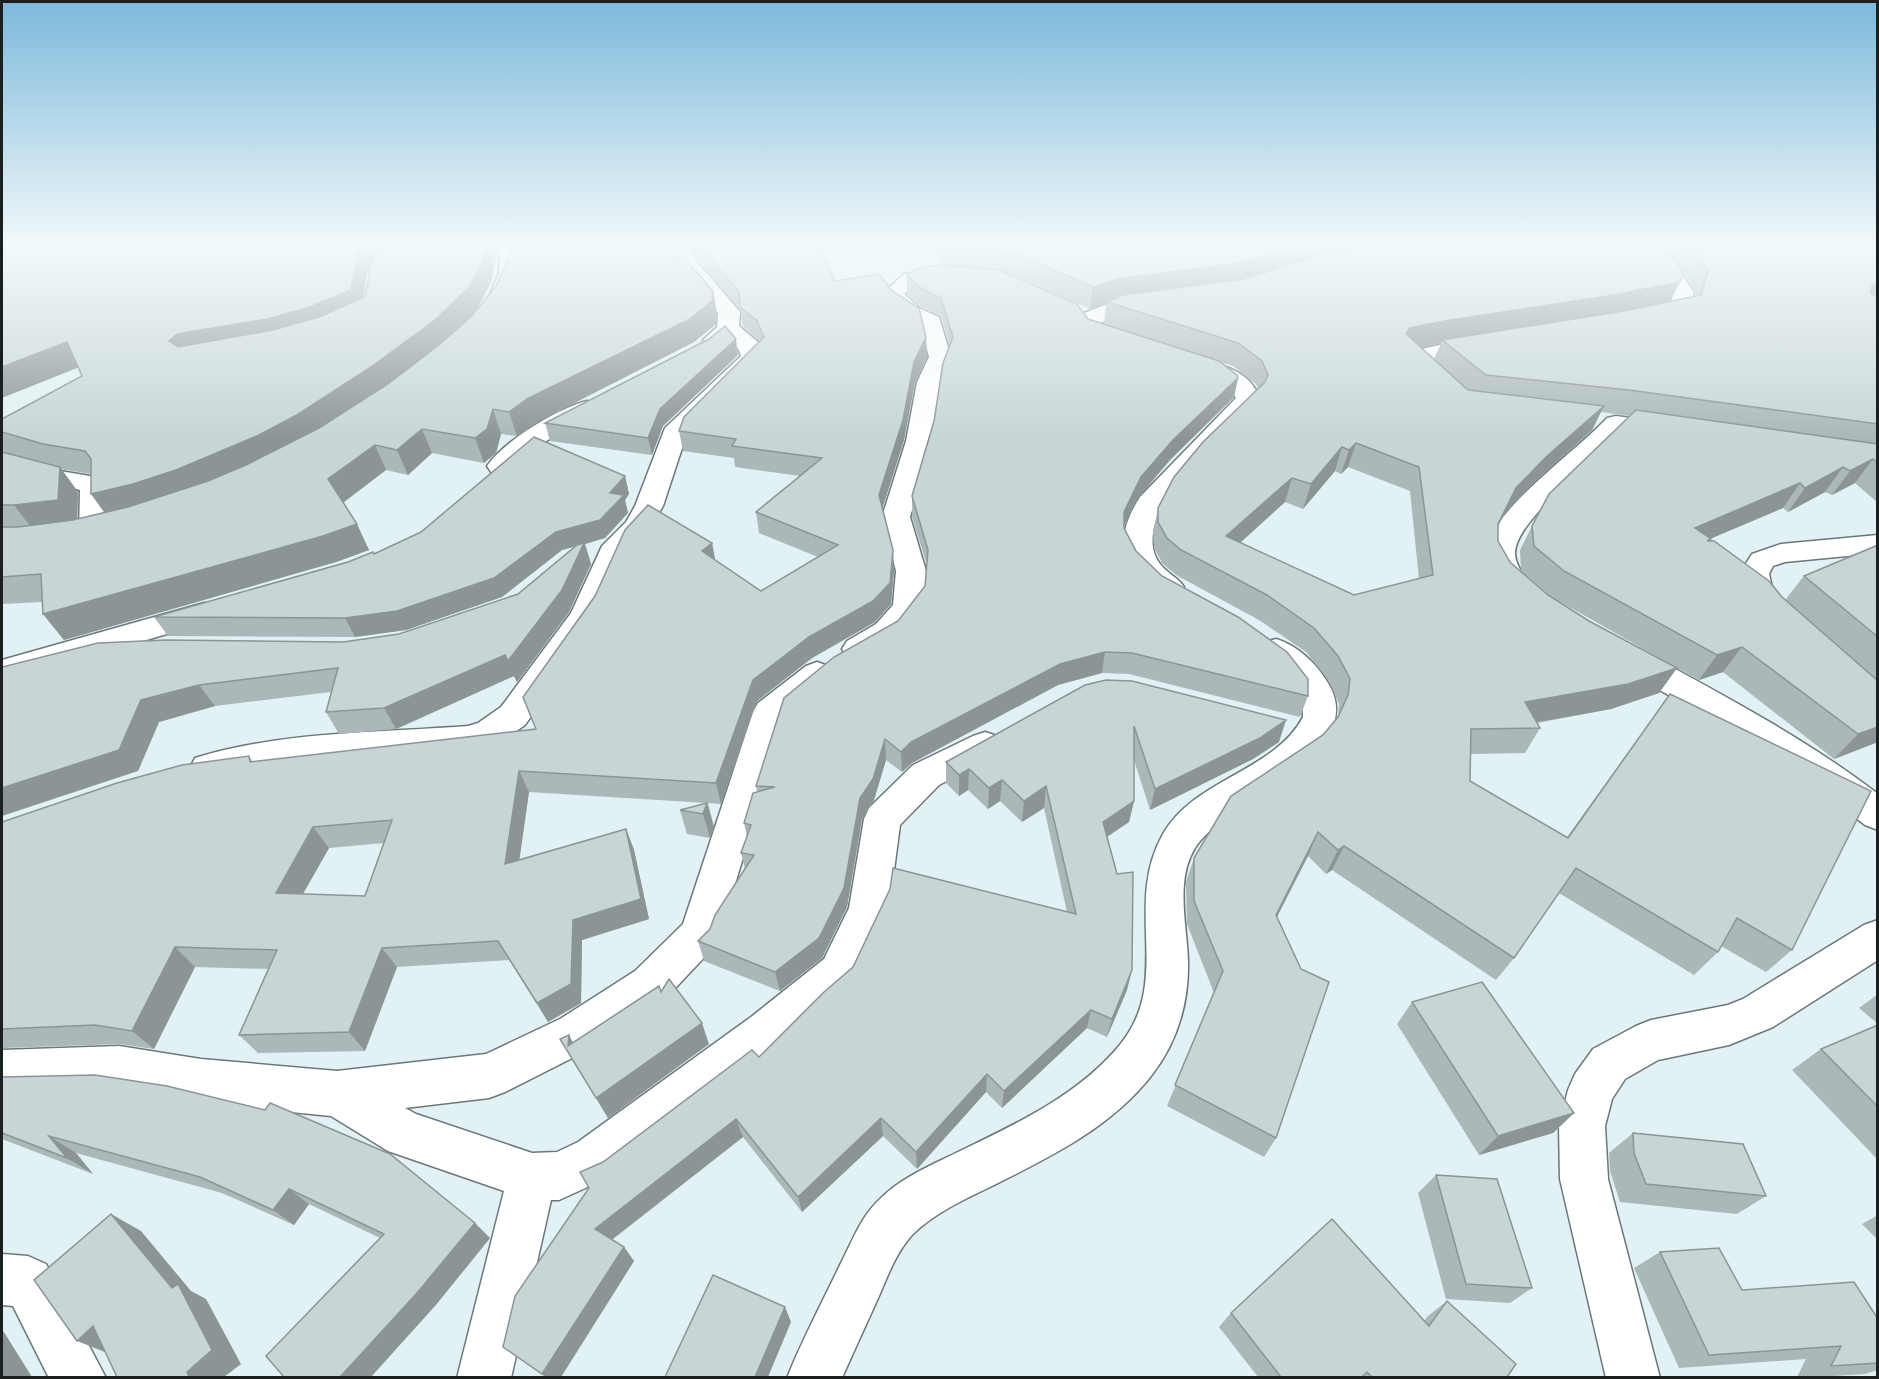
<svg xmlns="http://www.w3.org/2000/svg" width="1879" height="1379" font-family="Raleway,sans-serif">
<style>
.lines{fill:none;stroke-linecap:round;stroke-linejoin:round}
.minor-casing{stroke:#6b787a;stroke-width:3}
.minor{fill:#fff;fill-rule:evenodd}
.wall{fill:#abb7b9;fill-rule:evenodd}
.shaded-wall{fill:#8b9596}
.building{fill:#c7d5d7;stroke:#8b9596;stroke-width:1.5;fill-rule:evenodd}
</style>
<rect width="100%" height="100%" fill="#e2f1f3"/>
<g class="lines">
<g class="minor-casing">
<g id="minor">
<path d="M 500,247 L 520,247 C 519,267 518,285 506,301 L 492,301 L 489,297 L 499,273 Z"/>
<path d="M 670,247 L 690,247 L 692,256 L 740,312 L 739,326 L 758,342 L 764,357 L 686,436 L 663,506 L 647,533 L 629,550 L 596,623 L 525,725 L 502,741 L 468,752 L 271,767 L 208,782 L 195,778 L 190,768 L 195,758 C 282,731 378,733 468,726 L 478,723 L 501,707 L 571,613 L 602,546 L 626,522 L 635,506 L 665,428 L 741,356 L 739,350 L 729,340 L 714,347 L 706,345 L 703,340 L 717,327 L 718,313 L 675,261 Z"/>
<path d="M 1655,247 L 1675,247 L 1671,252 L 1677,268 L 1694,292 L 1688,315 L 1647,325 L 1639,324 L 1636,319 L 1639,314 L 1670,306 L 1674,292 L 1657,269 L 1651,252 Z"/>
<path d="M 949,269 L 956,271 L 959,275 L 956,279 L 917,284 L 904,294 L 921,309 L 939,317 L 951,357 L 941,382 L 932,441 L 910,517 L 926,571 L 923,607 L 898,640 L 869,657 L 858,660 L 847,657 L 842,649 L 847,641 L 876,624 L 893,605 L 896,571 L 882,517 L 906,441 L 917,382 L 929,357 L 921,326 L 905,319 L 882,294 L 904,274 Z"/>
<path d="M 1149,298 L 1156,300 L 1160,304 L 1156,308 L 1120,315 L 1100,323 L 1132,336 L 1135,341 L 1132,346 C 1115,350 1087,339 1077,325 L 1082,314 L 1107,304 Z"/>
<path d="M 1480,336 L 1488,338 L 1491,343 L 1488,348 L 1429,361 L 1444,375 L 1440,380 L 1424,380 L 1400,358 L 1403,353 Z"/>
<path d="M 1195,358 C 1222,365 1250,370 1260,399 L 1162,506 C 1151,528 1146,554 1167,571 C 1173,577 1179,579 1184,587 L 1180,594 C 1151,602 1123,568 1124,540 C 1124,525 1132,510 1140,497 L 1236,398 L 1227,384 L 1187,370 L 1183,365 L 1187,360 Z"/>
<path d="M 587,401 L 596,403 L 599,408 L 596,413 L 539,445 L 509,472 L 500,474 L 491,472 L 487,466 C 504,441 558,408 587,401 Z"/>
<path d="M 1616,416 L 1674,424 L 1677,429 L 1674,434 L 1665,436 L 1622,431 C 1599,458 1514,520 1515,554 C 1516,568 1525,575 1532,586 L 1528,593 L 1517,596 L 1506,593 C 1495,581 1484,565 1487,548 C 1494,508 1578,450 1607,418 Z"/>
<path d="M 2,454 L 60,471 L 102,478 L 106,484 L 107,534 L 103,540 L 93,543 L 83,540 L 79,534 L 80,490 L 2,470 Z"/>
<path d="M 1878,535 L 1878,553 L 1785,562 L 1773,566 L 1769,574 L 1773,591 L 1788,611 L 1784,618 C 1756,626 1745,597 1739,574 L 1752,554 L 1781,544 Z"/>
<path d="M 204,603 L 215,606 L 219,613 L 215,620 L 2,682 L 2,660 Z"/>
<path d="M 1276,639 C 1297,645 1317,664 1328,683 C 1372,755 1225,799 1195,848 C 1175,880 1187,925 1188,961 C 1189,1003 1177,1043 1151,1076 C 1110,1128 1050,1157 992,1186 C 965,1199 934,1213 912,1235 C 896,1253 888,1275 879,1296 C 867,1323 854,1350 842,1378 L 787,1378 C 803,1338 823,1301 841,1263 C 853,1240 861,1216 881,1198 C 902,1177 932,1165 958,1152 C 1016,1124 1077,1096 1119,1046 C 1174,980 1122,907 1163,834 C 1194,779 1275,771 1303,717 L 1302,694 L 1260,650 L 1265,642 Z"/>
<path d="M 1631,648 L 1642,651 C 1723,695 1805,738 1878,794 L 1878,830 L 1865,825 L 1807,780 L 1746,740 L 1620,667 L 1615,659 L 1620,651 Z"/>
<path d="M 817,662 L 828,666 L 833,674 L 828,682 L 785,718 L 720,934 L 714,947 L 665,999 L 590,1049 L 505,1092 L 489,1098 L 405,1108 L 416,1114 L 532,1153 L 557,1152 L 578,1142 L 751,1017 L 824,959 L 849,908 L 864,819 L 869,808 L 913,765 L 973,736 L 985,732 L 997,736 L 1002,745 L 997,754 L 939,785 L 900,825 L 889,908 L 854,985 L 781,1047 L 612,1176 L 559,1200 L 551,1200 L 511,1378 L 457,1378 L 504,1191 L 388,1151 L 331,1116 L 201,1103 L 119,1090 L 2,1094 L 2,1050 L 119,1046 L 201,1059 L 337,1071 L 486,1054 L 560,1019 L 635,971 L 683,924 L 753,712 L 758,703 L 806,666 Z"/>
<path d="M 1878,920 L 1878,960 L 1773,1027 L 1729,1045 L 1658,1060 L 1625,1079 L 1612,1099 L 1605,1126 L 1608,1179 L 1660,1378 L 1606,1378 L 1560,1179 L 1559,1126 L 1568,1090 L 1575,1074 L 1593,1049 L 1636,1026 L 1651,1020 L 1728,1005 L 1743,999 L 1864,925 Z"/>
<path d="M 2,1254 L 28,1256 L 46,1264 L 106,1378 L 49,1378 L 13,1306 L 2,1305 Z"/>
</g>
</g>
<use href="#minor" class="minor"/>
</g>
<g class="wall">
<path d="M 2,247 L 498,247 L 491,282 L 476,310 L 678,260 L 713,291 L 717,314 L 716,324 L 694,342 L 535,423 L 517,436 L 501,434 L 496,453 L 484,463 L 432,453 L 408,475 L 386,470 L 343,503 L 369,550 L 336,562 L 64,640 L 43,614 L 42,602 L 2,604 L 2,452 L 16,456 L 4,452 L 2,449 L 2,419 L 82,376 L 78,367 ZM 370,272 L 365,297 L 363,298 L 367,274 ZM 61,469 L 91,474 L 104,512 L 77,519 L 78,492 Z"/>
<path d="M 693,247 L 819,247 L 835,281 L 926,337 L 927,357 L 915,382 L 904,440 L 882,509 L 894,571 L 891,604 L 875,622 L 812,658 L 757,701 L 721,804 L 708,803 L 714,827 L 710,838 L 687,834 L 680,810 L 706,803 L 529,792 L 519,860 L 626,829 L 634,850 L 649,919 L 582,940 L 581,1003 L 548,1022 L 509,960 L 397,967 L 365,1051 L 258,1053 L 239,1035 L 269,969 L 195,967 L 154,1049 L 119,1044 L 2,1048 L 2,822 L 249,756 L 253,762 L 536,729 L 712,543 L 715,560 L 761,591 L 818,557 L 759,533 L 756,512 L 800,476 L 735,467 L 734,458 L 683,451 L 679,431 L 760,341 L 743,326 L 740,309 L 694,255 ZM 384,843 L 365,896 L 303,894 L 329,848 Z"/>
<path d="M 927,247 L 1665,247 L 1678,265 L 1674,252 L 1676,247 L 1878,247 L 1878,503 L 1855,483 L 1832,495 L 1825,492 L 1788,512 L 1783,508 L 1710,539 L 1709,541 L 1785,600 L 1804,576 L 1878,545 L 1878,742 L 1834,759 L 1723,672 L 1699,680 L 1677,668 L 1659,693 L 1611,709 L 1537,723 L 1540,728 L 1525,753 L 1471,754 L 1470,781 L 1567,837 L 1652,719 L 1792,950 L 1766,972 L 1721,946 L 1718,952 L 1694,975 L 1559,893 L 1514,958 L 1496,980 L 1332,870 L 1326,874 L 1308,856 L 1277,917 L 1276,1138 L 1264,1157 L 1167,1106 L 1214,993 L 1187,924 L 1186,882 L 1194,858 L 1323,735 L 1338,717 L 1339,704 L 1329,681 L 1306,652 L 1259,620 L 1176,575 L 1162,563 L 1154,547 L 1153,533 L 1158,508 L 1258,388 L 1256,384 L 1233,366 L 1221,362 L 1238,378 L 1234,397 L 1170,460 L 1138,498 L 1124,525 L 1124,528 L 1136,551 L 1162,576 L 1308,696 L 1300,717 L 1129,674 L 1102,673 L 1058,685 L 912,763 L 902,772 L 886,760 L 874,800 L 862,819 L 847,907 L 822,958 L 780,991 L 704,961 L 698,941 L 710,929 L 745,869 L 741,853 L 747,837 L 744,823 L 757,792 L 756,786 L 898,621 L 925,586 L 927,565 L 912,517 L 912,496 L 934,421 L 950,346 L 941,316 L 922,307 L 907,294 L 907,276 L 980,268 L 945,266 ZM 1683,272 L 1696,293 L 1695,296 L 1670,301 L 1680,282 ZM 1010,275 L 1016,276 L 1090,309 L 1106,303 L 1104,324 L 1088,319 ZM 1441,343 L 1434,359 L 1420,347 ZM 1601,412 L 1630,416 L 1532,526 L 1520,550 L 1521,571 L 1550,596 L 1677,668 L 1589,621 L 1548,595 L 1510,562 L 1498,541 L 1498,526 L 1505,513 L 1534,482 L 1592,430 ZM 1348,467 L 1410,491 L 1419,579 L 1354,595 L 1240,543 L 1285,502 L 1303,509 L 1335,471 L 1341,474 Z"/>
<path d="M 738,355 L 663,426 L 652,455 L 550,441 L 545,423 Z"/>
<path d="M 625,476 L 629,494 L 625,500 L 628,513 L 605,538 L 585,544 L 591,564 L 569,612 L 517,682 L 514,676 L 396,729 L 339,734 L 326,712 L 331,692 L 215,706 L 159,722 L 138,771 L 2,667 L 343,642 L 399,634 L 518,594 L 576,546 L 562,550 L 502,597 L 406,630 L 355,637 L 168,636 L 154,617 L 374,554 Z"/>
<path d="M 1085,685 L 1279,742 L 1253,759 L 1150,810 L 1134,760 L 1134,801 L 1129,822 L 1107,837 L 1127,990 L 1107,1037 L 1087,1028 L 1002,1108 L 986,1092 L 917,1169 L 883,1136 L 802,1212 L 743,1137 L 612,1240 L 624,1247 L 634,1261 L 561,1377 L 545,1377 L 503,1347 L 603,1162 L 759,1057 L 1067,912 L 1044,808 L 1022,822 L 1000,801 L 988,809 L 968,790 L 959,796 L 946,783 L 946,762 Z"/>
<path d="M 661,991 L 709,1044 L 608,1118 L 560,1039 L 569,1035 L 573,1043 Z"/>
<path d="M 1878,994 L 1878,1024 L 1859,1008 Z"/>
<path d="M 1412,1002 L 1574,1113 L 1553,1133 L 1479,1155 L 1397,1024 Z"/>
<path d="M 1878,1025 L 1878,1160 L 1792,1070 L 1821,1049 Z"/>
<path d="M 2,1077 L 490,1238 L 435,1306 L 380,1238 L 309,1204 L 294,1225 L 222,1193 L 76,1153 L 93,1174 L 2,1139 Z"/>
<path d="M 1633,1133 L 1766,1196 L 1737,1214 L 1620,1202 L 1610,1171 L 1609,1153 Z"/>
<path d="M 1436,1175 L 1532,1288 L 1510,1303 L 1446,1299 L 1418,1193 Z"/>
<path d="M 1878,1215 L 1878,1240 L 1862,1224 Z"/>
<path d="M 1660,1252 L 1742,1290 L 1878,1363 L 1878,1370 L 1865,1374 L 1818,1377 L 1797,1377 L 1806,1359 L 1679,1368 L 1634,1268 Z"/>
<path d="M 1447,1301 L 1507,1377 L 1258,1377 L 1219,1327 L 1231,1313 L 1424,1321 L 1428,1316 Z"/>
</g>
<g class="shaded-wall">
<path d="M 364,247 L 392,247 L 367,274 L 361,312 L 191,358 L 169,341 L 177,334 L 358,252 Z"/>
<path d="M 487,247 L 498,247 L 491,282 L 476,311 L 443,343 L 382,391 L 271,460 L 109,519 L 91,494 Z"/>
<path d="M 1299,247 L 1367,247 L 1236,285 L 1107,302 L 1106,303 L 1090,309 L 1093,287 L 1117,279 Z"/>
<path d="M 1680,282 L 1668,304 L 1442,340 L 1441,343 L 1402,351 L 1406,334 L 1410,328 L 1444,321 Z"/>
<path d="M 1878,283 L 1878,303 L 1858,306 L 1873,284 Z"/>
<path d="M 713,291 L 717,314 L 716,324 L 694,342 L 535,423 L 517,436 L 509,412 L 527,399 Z"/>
<path d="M 926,337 L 927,357 L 915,382 L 904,440 L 880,516 L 879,495 L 914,362 Z"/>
<path d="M 736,339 L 738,355 L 663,426 L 652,455 L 648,438 L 660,409 Z"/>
<path d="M 67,342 L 82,366 L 2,398 L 2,367 Z"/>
<path d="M 1238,378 L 1234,397 L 1170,460 L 1138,498 L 1121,532 L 1124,512 L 1141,477 L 1173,440 Z"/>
<path d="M 1604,406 L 1592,430 L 1534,482 L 1505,513 L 1486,548 L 1516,488 L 1546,457 Z"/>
<path d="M 493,409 L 501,434 L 496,453 L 484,463 L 475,438 Z"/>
<path d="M 422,429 L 432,453 L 408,475 L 397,450 Z"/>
<path d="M 1356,443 L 1348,467 L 1341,474 L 1349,450 Z"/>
<path d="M 375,445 L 386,470 L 341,504 L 328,479 Z"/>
<path d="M 1342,447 L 1335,471 L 1303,509 L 1311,484 Z"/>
<path d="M 1873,459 L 1855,483 L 1832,495 L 1850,471 Z"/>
<path d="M 60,467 L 78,492 L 77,525 L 34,531 L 14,505 Z"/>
<path d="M 1843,467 L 1825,492 L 1788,512 L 1805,488 Z"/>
<path d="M 625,476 L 629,494 L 625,500 L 628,513 L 605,538 L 585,544 L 591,564 L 569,612 L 517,682 L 514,676 L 396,729 L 384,708 L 584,544 L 562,550 L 502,597 L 406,630 L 355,637 L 345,618 L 556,532 L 610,493 Z"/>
<path d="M 1292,478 L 1285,502 L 1220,561 L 1226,536 Z"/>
<path d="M 1800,483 L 1783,508 L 1679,552 L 1695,528 Z"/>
<path d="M 357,524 L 369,550 L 336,562 L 64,640 L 43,614 Z"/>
<path d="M 712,543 L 716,564 L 702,551 Z"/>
<path d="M 893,550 L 894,571 L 891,604 L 875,622 L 812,658 L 757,701 L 721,804 L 716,783 L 753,680 Z"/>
<path d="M 1742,647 L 1723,672 L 1699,680 L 1717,655 Z"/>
<path d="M 1105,652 L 1102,673 L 1058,685 L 912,763 L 902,772 L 901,752 L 911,742 L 1060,664 Z"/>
<path d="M 1677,668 L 1659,693 L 1611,709 L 1510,727 L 1525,702 Z"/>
<path d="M 199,685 L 215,706 L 159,722 L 138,771 L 2,816 L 2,788 L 141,700 Z"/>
<path d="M 1286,720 L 1279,742 L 1253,759 L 1150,810 L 1155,789 Z"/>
<path d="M 1878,727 L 1878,742 L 1834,759 L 1858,734 Z"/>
<path d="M 885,739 L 886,760 L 874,800 L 862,819 L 847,907 L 822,958 L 780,991 L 775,972 L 860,798 Z"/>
<path d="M 969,769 L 968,790 L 959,796 L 959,775 Z"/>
<path d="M 519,771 L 529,792 L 516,884 L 505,864 Z"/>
<path d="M 1002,780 L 1000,801 L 988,809 L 989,788 Z"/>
<path d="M 1046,786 L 1044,808 L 1022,822 L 1024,801 Z"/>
<path d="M 1134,801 L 1129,822 L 1099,842 L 1103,822 Z"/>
<path d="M 707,803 L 714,827 L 710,838 L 703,814 Z"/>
<path d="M 313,827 L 329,848 L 292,913 L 276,893 Z"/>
<path d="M 626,829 L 634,850 L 649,919 L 582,940 L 581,1003 L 548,1022 L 537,1003 L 573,920 Z"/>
<path d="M 1318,832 L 1308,856 L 1266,938 L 1276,915 Z"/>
<path d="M 1344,846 L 1332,870 L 1326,874 L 1338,850 Z"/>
<path d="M 175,947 L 195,967 L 154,1049 L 132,1031 Z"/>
<path d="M 382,948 L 397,967 L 365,1051 L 349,1032 Z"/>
<path d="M 1132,970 L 1127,990 L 1107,1037 L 1112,1019 Z"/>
<path d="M 1091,1010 L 1087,1028 L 1002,1108 L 1004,1091 Z"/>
<path d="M 702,1023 L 709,1044 L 608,1118 L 596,1098 Z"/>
<path d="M 569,1035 L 580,1056 L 568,1046 Z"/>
<path d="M 987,1074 L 986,1092 L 917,1169 L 916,1152 Z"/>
<path d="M 1574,1113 L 1553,1133 L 1479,1155 L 1498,1136 Z"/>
<path d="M 881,1118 L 883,1136 L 802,1212 L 798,1197 Z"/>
<path d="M 736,1119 L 743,1137 L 606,1244 L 595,1229 Z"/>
<path d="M 49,1136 L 76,1153 L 93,1174 L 67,1158 Z"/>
<path d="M 289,1189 L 309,1204 L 294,1225 L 273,1210 Z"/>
<path d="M 111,1214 L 141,1231 L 191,1291 L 206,1299 L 241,1364 L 224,1377 L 189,1377 L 187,1372 L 172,1288 Z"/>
<path d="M 475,1223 L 490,1238 L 435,1306 L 371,1377 L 340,1377 Z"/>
<path d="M 624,1247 L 634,1261 L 561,1377 L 546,1377 L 542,1374 Z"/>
<path d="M 785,1307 L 791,1322 L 768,1377 L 755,1377 Z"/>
<path d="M 93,1326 L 110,1354 L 77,1341 Z"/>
<path d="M 2,1329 L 32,1377 L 2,1377 Z"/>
</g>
<g class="building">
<path d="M 2,247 L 364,247 L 358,252 L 351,290 L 310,307 L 267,319 L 177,334 L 169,341 L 178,347 L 273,330 L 319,317 L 365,297 L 373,256 L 381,247 L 487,247 L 484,260 L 468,288 L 435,320 L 371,367 L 297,415 L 257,436 L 176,470 L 133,484 L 91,494 L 91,459 L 85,451 L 43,444 L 2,432 L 2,419 L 82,376 L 67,342 L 2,367 Z"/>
<path d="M 513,247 L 672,247 L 678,260 L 681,254 L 713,291 L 712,301 L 690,319 L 527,399 L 509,412 L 493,409 L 487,429 L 475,438 L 422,429 L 397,450 L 375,445 L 328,479 L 357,524 L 323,536 L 43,614 L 41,574 L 2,577 L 2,527 L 18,527 L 73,520 L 128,507 L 208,481 L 246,465 L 319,428 L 388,384 L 439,345 L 471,317 L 496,286 Z"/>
<path d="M 700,247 L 819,247 L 835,281 L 879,274 L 892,291 L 919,308 L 926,337 L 914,362 L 903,420 L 879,495 L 893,550 L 890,583 L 873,601 L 809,637 L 753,680 L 716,783 L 519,771 L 505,864 L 626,829 L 641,899 L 573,920 L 571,984 L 537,1003 L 498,941 L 382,948 L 349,1032 L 239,1035 L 277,950 L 175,947 L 132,1031 L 95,1025 L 2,1029 L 2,822 L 117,783 L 182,765 L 249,756 L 250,762 L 536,729 L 523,697 L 595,596 L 625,530 L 648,505 L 712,543 L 702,551 L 761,591 L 838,545 L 756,512 L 822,458 L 732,446 L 736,439 L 679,431 L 684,417 L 764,337 L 757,321 L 740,307 L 739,292 ZM 392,820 L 365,896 L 276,893 L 313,827 Z"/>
<path d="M 979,247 L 1299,247 L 1240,263 L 1117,279 L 1093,287 L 1017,254 Z"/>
<path d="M 1356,247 L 1665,247 L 1683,271 L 1680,282 L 1614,295 L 1444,321 L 1410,328 L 1406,334 L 1468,390 L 1604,406 L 1546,457 L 1516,488 L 1498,524 L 1498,541 L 1510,562 L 1548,595 L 1589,621 L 1677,668 L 1628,684 L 1525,702 L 1540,728 L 1471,729 L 1470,781 L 1568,838 L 1670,694 L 1871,791 L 1792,950 L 1737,918 L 1718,952 L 1576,868 L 1514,958 L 1344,846 L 1338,850 L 1318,832 L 1276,915 L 1301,969 L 1329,982 L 1276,1138 L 1175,1085 L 1223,971 L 1194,901 L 1194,858 L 1231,796 L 1323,735 L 1338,717 L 1348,695 L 1350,679 L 1338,656 L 1314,628 L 1267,595 L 1181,550 L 1167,538 L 1158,522 L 1158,508 L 1174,477 L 1203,442 L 1265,382 L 1268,375 L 1262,361 L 1238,343 L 1107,302 L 1123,295 L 1244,279 L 1321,255 ZM 1356,443 L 1419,467 L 1433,575 L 1354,595 L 1226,536 L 1292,478 L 1311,484 L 1342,447 L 1349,450 Z"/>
<path d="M 1691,247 L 1878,247 L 1878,283 L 1873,284 L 1870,291 L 1873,296 L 1878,296 L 1878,424 L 1629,390 L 1486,375 L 1442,340 L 1624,311 L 1701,295 L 1708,271 Z"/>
<path d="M 939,265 L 999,270 L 1077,304 L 1088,319 L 1219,361 L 1237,375 L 1238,378 L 1173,440 L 1141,477 L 1124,512 L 1124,528 L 1136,551 L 1162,576 L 1238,617 L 1287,652 L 1308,679 L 1308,696 L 1132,653 L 1105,652 L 1060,664 L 911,742 L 901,752 L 885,739 L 873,779 L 860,798 L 844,888 L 819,938 L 775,972 L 698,941 L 710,929 L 715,915 L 754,855 L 741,853 L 751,825 L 744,823 L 753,793 L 775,787 L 756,786 L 784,698 L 834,657 L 898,621 L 925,586 L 928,550 L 912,496 L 934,421 L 943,363 L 953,337 L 941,298 L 922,289 L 907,276 L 915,269 Z"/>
<path d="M 725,326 L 736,339 L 660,409 L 648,438 L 545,423 L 709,339 Z"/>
<path d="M 1636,410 L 1878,444 L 1878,463 L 1873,459 L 1850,471 L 1843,467 L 1805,488 L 1800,483 L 1695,528 L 1711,539 L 1707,541 L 1714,541 L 1769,581 L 1782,597 L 1878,681 L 1878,727 L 1858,734 L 1742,647 L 1717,655 L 1564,571 L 1534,546 L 1532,526 L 1549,494 Z"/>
<path d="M 534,437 L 625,476 L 610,493 L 624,495 L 600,520 L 556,532 L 494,578 L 397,611 L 345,618 L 154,617 L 348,562 L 373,552 L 374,554 L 421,532 Z"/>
<path d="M 2,452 L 60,467 L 58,500 L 14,505 L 2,505 Z"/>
<path d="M 584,543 L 562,590 L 508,661 L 505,655 L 384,708 L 326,712 L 338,668 L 199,685 L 141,700 L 119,750 L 2,788 L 2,667 L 98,643 L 166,640 L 343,642 L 399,634 L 518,594 L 577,545 Z"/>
<path d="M 1878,545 L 1878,637 L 1804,576 Z"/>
<path d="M 1106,680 L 1132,681 L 1286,720 L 1260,738 L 1155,789 L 1134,726 L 1134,801 L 1103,822 L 1117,874 L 1133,872 L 1132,970 L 1112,1019 L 1091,1010 L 1004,1091 L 987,1074 L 916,1152 L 881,1118 L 798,1197 L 736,1119 L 595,1229 L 624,1247 L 542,1374 L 503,1347 L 515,1296 L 589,1188 L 580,1172 L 603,1162 L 752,1050 L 759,1057 L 824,992 L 853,967 L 890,889 L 893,868 L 1076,914 L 1046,786 L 1024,801 L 1002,780 L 989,788 L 969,769 L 959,775 L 946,762 L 1085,685 Z"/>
<path d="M 707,803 L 703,814 L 680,810 Z"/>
<path d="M 669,979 L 702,1023 L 596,1098 L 560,1039 L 569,1035 L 568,1046 L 659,986 L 661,992 Z"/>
<path d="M 1482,982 L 1574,1113 L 1498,1136 L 1412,1002 Z"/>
<path d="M 1878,1025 L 1878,1107 L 1821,1049 Z"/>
<path d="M 95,1075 L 167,1086 L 265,1110 L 270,1103 L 390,1154 L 475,1223 L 417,1293 L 340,1377 L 284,1377 L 266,1356 L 384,1234 L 289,1189 L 273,1210 L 200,1177 L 49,1136 L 67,1158 L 2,1133 L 2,1077 Z"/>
<path d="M 1633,1133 L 1743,1144 L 1766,1196 L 1646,1184 L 1634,1153 Z"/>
<path d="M 1436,1175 L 1497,1179 L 1532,1288 L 1466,1284 Z"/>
<path d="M 111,1214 L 172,1288 L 178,1284 L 212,1350 L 187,1372 L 189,1377 L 117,1377 L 93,1326 L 77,1341 L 34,1280 Z"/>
<path d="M 1332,1219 L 1429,1326 L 1447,1301 L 1516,1364 L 1507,1377 L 1372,1377 L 1367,1372 L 1362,1377 L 1281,1377 L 1231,1313 Z"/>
<path d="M 1719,1248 L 1742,1290 L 1854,1282 L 1878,1319 L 1878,1363 L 1831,1366 L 1841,1346 L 1709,1355 L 1660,1252 Z"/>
<path d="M 713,1275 L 785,1307 L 755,1377 L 665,1377 Z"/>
</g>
<linearGradient id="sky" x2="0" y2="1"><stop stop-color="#7cb8db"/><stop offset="0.56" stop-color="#f2f9fa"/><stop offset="1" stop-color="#f2f9fa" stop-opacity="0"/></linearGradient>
<rect width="1879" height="440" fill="url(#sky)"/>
<rect width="1879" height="1379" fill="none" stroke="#1a1f20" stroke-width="6"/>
</svg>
